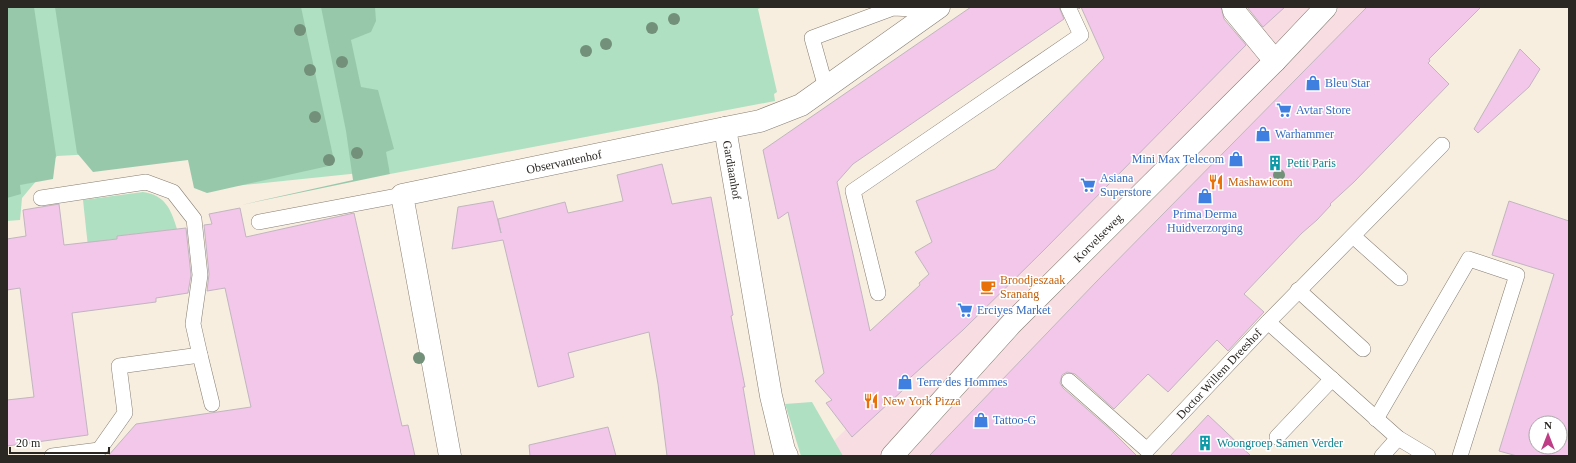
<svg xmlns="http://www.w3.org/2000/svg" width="1576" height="463" font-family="'Times New Roman',serif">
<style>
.commercial{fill:#f8dde3}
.green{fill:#afe0c1}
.forest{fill:#98c8aa}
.building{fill:#f2c7ea;stroke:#c2b5bf;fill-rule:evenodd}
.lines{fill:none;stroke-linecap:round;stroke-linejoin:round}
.service-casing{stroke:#867e72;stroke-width:16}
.minor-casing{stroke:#867e72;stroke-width:23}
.tertiary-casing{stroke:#867e72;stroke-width:23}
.service{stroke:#fff;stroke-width:15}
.minor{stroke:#fff;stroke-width:22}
.tertiary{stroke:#fff;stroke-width:22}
.tree{fill:#72907a}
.labels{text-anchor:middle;stroke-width:3;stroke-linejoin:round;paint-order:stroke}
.shop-label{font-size:12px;fill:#366cbe;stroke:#fff;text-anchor:start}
.street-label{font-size:12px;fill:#2b2823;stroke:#fff}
.culture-label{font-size:12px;fill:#0d838f;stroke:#fff;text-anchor:start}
.food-label{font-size:12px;fill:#c56008;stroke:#fff;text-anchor:start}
</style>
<rect width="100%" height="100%" fill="#f7eee0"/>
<path class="commercial" d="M 1260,7 L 1389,7 L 963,456 L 819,456 L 963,312 L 1147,121 Z"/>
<g class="green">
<path d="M 7,7 L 763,7 L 758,9 L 777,92 L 774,94 L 775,101 L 390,174 L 389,170 L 234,186 L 187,158 L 94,154 L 57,156 L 22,198 L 20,220 L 7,221 Z"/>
<path d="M 143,192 C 165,195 171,209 177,229 L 117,236 L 117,239 L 107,240 L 107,242 L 88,247 L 83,200 Z"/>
<path d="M 812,402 L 843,456 L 801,456 L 785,404 Z"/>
</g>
<g class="forest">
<path d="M 7,7 L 34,7 L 56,155 L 53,179 L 20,185 L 21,194 L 7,198 Z"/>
<path d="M 55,7 L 301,7 L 333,156 L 333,165 L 207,193 L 194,188 L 188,160 L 93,172 L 77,153 Z"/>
<path d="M 321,7 L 375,7 L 376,21 L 371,32 L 351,40 L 361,87 L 378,90 L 394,149 L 386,152 L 390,174 L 241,205 L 353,180 L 346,131 Z"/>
</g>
<g class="building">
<path d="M 971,7 L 1059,7 L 1064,19 L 853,164 L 837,182 L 870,331 L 920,285 L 919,283 L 929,274 L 915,252 L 932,242 L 916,201 L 995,169 L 1104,58 L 1081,7 L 1079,9 L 1078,7 L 1221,7 L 1224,19 L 1246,45 L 1044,250 L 963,330 L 901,386 L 903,390 L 852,437 L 826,403 L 832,400 L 815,381 L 824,373 L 788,212 L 778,219 L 763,150 Z"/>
<path d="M 1247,7 L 1285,7 L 1263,27 Z"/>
<path d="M 1367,7 L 1481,7 L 1429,59 L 1430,61 L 1428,63 L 1449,84 L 1354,182 L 1330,204 L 1331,205 L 1317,220 L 1302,233 L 1244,294 L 1264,312 L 1228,351 L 1217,340 L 1168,392 L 1148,374 L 1114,409 L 1075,374 L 1067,372 L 1062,375 L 1060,383 L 1063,388 L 1111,430 L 1137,456 L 929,456 L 1096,282 Z"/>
<path d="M 1520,49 L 1540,69 L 1529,87 L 1478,133 L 1474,129 Z"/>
<path d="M 662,164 L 672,204 L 711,197 L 733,315 L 731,316 L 745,387 L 743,387 L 755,456 L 667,456 L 658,384 L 649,332 L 568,353 L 574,377 L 538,387 L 503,240 L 452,249 L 458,207 L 493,201 L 501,233 L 498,219 L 565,202 L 568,213 L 623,201 L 617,175 Z"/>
<path d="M 1509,201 L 1569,221 L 1569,456 L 1517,456 L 1499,451 L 1554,274 L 1492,255 ZM 1536,423 L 1560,423 L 1560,447 L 1536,447 Z"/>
<path d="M 59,204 L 64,245 L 117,239 L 117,236 L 186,228 L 191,275 L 188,293 L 156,298 L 156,302 L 72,313 L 88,435 L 7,446 L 7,400 L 34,397 L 20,288 L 7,290 L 7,239 L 26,236 L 23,210 Z"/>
<path d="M 240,208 L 246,237 L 354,213 L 402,426 L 408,425 L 415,456 L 108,456 L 136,424 L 251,407 L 225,288 L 207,291 L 209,274 L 204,225 L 212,224 L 209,214 Z"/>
<path d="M 1208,415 L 1225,431 L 1251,456 L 1170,456 Z"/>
<path d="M 608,427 L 616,456 L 530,456 L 529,445 Z"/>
</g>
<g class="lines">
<g class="service-casing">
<g id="service">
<path d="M 826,88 L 812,38 L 893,8 L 934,10"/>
<path d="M 41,198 L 146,182 L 173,192 L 194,219 L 200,275 L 193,324 L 200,355 L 119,366 L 125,413 L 99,450 L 52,456"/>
<path d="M 259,222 L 402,195"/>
<path d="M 1353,236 L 1400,278"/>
<path d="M 1298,290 L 1363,349"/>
<path d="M 878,293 L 853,191 L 1081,35 L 1068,7"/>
<path d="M 1268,322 L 1442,145"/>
<path d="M 200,355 L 212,404"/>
<path d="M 1069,381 L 1147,450 L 1268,322 L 1398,438 L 1428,456"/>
<path d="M 1376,419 L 1469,259 L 1517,275 L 1460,456"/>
<path d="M 1277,437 L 1332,379"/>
<path d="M 1382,456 L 1398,438"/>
</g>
</g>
<g class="minor-casing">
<g id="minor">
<path d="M 1233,7 L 1234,11 L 1275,61"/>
<path d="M 450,456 L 402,195 L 725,128"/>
<path d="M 787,456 L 784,450 L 771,396 L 725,128 L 760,121 L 801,105 L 939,7"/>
</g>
</g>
<g class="tertiary-casing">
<path id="tertiary" d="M 892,456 L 1011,324 L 1275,61 L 1326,7"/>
</g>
<use href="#service" class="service"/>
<use href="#minor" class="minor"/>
<use href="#tertiary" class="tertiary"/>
</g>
<g class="tree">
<circle cx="674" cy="19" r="6"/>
<circle cx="652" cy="28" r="6"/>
<circle cx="300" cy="30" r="6"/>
<circle cx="606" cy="44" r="6"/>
<circle cx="586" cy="51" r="6"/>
<circle cx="342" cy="62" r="6"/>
<circle cx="310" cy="70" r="6"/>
<circle cx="315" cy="117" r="6"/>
<circle cx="357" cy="153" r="6"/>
<circle cx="329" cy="160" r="6"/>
<circle cx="1279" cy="175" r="6"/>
<circle cx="419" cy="358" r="6"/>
</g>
<defs>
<g id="shop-bare" transform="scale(1.2)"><path d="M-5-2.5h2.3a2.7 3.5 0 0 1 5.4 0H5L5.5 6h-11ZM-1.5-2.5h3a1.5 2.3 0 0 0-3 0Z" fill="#3f7fe0" stroke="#fff" stroke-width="2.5" paint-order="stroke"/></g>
<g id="supermarket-bare" transform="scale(1.2)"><path d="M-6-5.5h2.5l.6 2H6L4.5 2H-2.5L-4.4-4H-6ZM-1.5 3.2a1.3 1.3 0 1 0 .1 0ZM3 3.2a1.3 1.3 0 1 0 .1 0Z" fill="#3f7fe0" stroke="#fff" stroke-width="2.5" paint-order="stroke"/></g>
<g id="building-bare" transform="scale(1.2)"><path d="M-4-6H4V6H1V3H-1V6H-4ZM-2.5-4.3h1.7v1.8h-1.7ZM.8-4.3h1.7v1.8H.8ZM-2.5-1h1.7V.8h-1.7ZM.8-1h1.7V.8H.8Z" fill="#0f9aa8" stroke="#fff" stroke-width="2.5" paint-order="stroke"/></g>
<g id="restaurant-bare" transform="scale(1.2)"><path d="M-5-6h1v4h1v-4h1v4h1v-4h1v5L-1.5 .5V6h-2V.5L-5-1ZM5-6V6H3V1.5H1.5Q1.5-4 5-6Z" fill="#e8710a" stroke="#fff" stroke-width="2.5" paint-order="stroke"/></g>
<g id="cafe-bare" transform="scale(1.2)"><path d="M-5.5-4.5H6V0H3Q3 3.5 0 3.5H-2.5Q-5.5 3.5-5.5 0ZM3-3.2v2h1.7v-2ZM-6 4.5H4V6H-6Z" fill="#e8710a" stroke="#fff" stroke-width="2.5" paint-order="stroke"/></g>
</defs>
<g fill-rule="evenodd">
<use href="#shop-bare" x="1313" y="83"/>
<use href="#supermarket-bare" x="1284" y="110"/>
<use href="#shop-bare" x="1263" y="134"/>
<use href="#shop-bare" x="1236" y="159"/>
<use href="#building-bare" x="1275" y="163"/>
<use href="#restaurant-bare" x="1216" y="182"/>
<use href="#supermarket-bare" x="1088" y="185"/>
<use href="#shop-bare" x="1205" y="196"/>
<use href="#cafe-bare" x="988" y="287"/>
<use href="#supermarket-bare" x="965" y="310"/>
<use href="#shop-bare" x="905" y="382"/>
<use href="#restaurant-bare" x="871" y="401"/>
<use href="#shop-bare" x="981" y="420"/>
<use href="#building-bare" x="1205" y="443"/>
</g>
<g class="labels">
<g class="shop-label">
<text x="1325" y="87">Bleu Star</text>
<text x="1296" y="114">Avtar Store</text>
<text x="1275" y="138">Warhammer</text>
<text x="1224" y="163" text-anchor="end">Mini Max Telecom</text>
<text x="1100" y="182">Asiana<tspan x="1100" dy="14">Superstore</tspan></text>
<text x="1205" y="218" text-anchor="middle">Prima Derma<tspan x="1205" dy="14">Huidverzorging</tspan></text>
<text x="977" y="314">Erciyes Market</text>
<text x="917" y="386">Terre des Hommes</text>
<text x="993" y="424">Tattoo-G</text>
</g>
<g class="street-label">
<text transform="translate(564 162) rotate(-12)" y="4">Observantenhof</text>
<text transform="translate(732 170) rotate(80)" y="4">Gardiaanhof</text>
<text transform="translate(1098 238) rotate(-45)" y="4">Korvelseweg</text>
<text transform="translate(1219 374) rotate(-47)" y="4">Doctor Willem Dreeshof</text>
</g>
<g class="culture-label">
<text x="1287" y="167">Petit Paris</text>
<text x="1217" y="447">Woongroep Samen Verder</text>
</g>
<g class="food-label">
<text x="1228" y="186">Mashawicom</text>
<text x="1000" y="284">Broodjeszaak<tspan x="1000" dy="14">Sranang</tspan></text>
<text x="883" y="405">New York Pizza</text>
</g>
</g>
<rect width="1576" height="463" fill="none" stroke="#2b2823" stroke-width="16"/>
<g transform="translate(1548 435)"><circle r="19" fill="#ffffff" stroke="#aaa9a7"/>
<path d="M0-3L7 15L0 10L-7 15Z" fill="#bf3d86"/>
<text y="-6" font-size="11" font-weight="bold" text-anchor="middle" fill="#2b2823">N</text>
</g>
<path d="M10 447v6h99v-6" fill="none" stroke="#2b2823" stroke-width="2"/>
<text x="16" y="447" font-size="12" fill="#2b2823" stroke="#ffffff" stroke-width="3" paint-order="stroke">20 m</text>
</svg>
